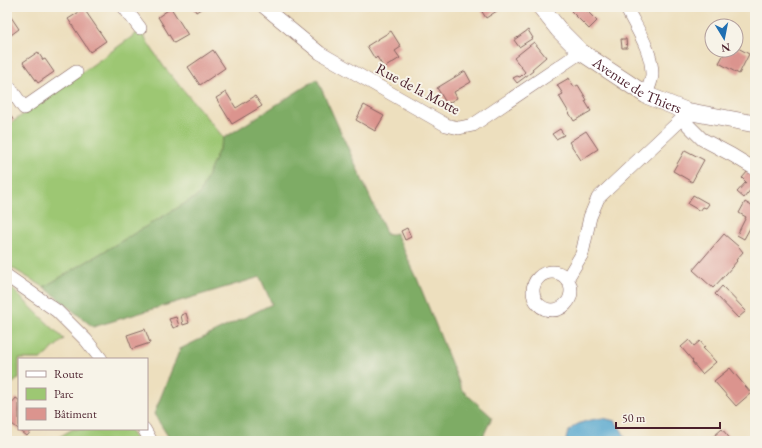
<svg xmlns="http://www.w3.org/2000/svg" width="762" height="448" font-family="'EB Garamond',serif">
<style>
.green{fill:#9dc773;stroke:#74734f}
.forest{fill:#7eac65;stroke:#646648}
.water{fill:#52a6ce;stroke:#4e627c}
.building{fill:#db948e}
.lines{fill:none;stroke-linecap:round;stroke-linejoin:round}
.minor-casing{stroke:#83625e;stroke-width:14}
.major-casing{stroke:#83625e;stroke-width:18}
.minor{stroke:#fff;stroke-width:13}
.major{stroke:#fff;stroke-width:17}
.labels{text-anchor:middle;stroke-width:4;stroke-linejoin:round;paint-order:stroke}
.street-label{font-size:15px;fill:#4a1f2b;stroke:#f7f3e8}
</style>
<rect width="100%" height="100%" fill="#f7f3e8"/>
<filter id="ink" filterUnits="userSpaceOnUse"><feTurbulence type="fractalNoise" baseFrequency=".025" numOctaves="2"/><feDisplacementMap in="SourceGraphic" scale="8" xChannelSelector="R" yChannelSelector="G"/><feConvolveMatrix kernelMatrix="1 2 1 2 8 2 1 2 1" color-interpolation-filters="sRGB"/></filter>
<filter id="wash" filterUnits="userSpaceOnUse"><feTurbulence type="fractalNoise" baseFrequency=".012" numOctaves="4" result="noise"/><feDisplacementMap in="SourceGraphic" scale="16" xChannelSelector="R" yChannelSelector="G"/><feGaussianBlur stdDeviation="0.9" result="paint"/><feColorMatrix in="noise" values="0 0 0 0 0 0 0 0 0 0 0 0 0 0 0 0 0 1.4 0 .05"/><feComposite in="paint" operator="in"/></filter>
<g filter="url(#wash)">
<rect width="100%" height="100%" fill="#eddfbe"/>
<g class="green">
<path d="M 140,31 L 164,67 L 224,138 L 200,195 L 44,287 L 7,265 L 7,126 Z"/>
<path d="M 7,286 L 12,289 L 64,339 L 41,359 L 19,359 L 19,378 L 7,388 Z"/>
<path d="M 73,429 L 129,429 L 137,441 L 52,441 Z"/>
</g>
<path class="forest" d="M 317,79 L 387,235 L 396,233 L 416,276 L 462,390 L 492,417 L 481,441 L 245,441 L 244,437 L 233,441 L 171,441 L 154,414 L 180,349 L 272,304 L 260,277 L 93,327 L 44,287 L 199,195 L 224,138 Z"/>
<path class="water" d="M 603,418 L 615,421 L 622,431 L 627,441 L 566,441 C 566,423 589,420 603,418 Z"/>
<g id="blocks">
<g class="building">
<path d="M 193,7 L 204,7 L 196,12 Z"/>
<path d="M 479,7 L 503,7 L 486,18 Z"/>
<path d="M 576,7 L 583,7 L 597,21 L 589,29 L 571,11 Z"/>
<path d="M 171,8 L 188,35 L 174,43 L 158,17 Z"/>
<path d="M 84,9 L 106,41 L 90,52 L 68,19 Z"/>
<path d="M 9,14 L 19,29 L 7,38 L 7,16 Z"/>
<path d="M 528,30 L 533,38 L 519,47 L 514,40 Z"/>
<path d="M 391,31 L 401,47 L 395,51 L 400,58 L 384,68 L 377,57 L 375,59 L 367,46 Z"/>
<path d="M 621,39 L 626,39 L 627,48 L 622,48 Z"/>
<path d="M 534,42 L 546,57 L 532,69 L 533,71 L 517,83 L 513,78 L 517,76 L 520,77 L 525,72 L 514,58 Z"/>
<path d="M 736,47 L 749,54 L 739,74 L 719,63 L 726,50 L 736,50 Z"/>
<path d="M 213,50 L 225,68 L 200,85 L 188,67 Z"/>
<path d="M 38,52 L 43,60 L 45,59 L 54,72 L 38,83 L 23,62 Z"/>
<path d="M 465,71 L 471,82 L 454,92 L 457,98 L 447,104 L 437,88 Z"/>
<path d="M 569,78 L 574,87 L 578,85 L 587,100 L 585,101 L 591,111 L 574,121 L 559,96 L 563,94 L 557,85 Z"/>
<path d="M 226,92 L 236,108 L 255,96 L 262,106 L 232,124 L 216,98 Z"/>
<path d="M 364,105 L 384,116 L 375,131 L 356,120 Z"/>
<path d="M 10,114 L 13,120 L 7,124 L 7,116 Z"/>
<path d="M 560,129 L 564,135 L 556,139 L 552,134 Z"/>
<path d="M 586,131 L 598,149 L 581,160 L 569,142 Z"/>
<path d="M 685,150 L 704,160 L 692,182 L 673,171 Z"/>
<path d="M 748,171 L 755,177 L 755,184 L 744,198 L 737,192 L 746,182 L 742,178 Z"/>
<path d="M 693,195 L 709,204 L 706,208 L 703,207 L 700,211 L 688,204 Z"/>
<path d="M 745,202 L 755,208 L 755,219 L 744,239 L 737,235 L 746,217 L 739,213 Z"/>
<path d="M 407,228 L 411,237 L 405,240 L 401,231 Z"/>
<path d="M 724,234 L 739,247 L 743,252 L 736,260 L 737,261 L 726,274 L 713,288 L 693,270 Z"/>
<path d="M 722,286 L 746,311 L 738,318 L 715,294 Z"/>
<path d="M 186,313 L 189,323 L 183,325 L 181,315 Z"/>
<path d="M 176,317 L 179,326 L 173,328 L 169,319 Z"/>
<path d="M 145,329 L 150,343 L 132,349 L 127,335 Z"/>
<path d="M 689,340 L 694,346 L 700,341 L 705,347 L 703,348 L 716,362 L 702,374 L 692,362 L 693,361 L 681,347 Z"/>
<path d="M 730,368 L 751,393 L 736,406 L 714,381 Z"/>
<path d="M 16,398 L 19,400 L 19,429 L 33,429 L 27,436 L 7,420 L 7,409 Z"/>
<path d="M 722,429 L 732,441 L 708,441 L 714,436 Z"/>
</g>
</g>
</g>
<g filter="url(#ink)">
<use href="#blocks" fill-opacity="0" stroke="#83625e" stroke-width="1"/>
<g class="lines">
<g class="minor-casing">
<g id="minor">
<path d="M 124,7 L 140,28"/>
<path d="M 264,7 L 320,53 L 446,125 L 459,128 L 473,125 L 581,52"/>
<path d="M 626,7 C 636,28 652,50 652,74 C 652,81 648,88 646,95"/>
<path d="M 7,84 L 24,108 L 76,72"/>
<path d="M 686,111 L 685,116 L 688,125 L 702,139 L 732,155 L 755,169"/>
<circle cx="552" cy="291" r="19"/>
<path d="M 7,276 L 57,311 L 86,340 L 101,359"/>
<path d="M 567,279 L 582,254 L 590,217 L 598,198 L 685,116"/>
<path d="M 144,429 L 151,441"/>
</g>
</g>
<g class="major-casing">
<g id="major">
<path id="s1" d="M 541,7 L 559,30 L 581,52 L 646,95 L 686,111 L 755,124"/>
</g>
</g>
<use href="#minor" class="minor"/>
<use href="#major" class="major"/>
</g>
</g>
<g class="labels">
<g class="street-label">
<text dy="5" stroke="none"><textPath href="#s1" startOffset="126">Avenue de Thiers</textPath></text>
<text transform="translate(418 89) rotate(28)" y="5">Rue de la Motte</text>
</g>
</g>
<rect width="762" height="448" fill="none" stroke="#f7f3e8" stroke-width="24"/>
<rect x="18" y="358" width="130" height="72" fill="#f7f3e8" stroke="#b29e9c"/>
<rect x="26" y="371" width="20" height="6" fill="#ffffff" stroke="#b29e9c"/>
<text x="54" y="378" font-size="12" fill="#4a1f2b">Route</text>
<rect x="26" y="388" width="20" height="12" fill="#9dc773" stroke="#b29e9c"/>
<text x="54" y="398" font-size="12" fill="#4a1f2b">Parc</text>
<rect x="26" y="408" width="20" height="12" fill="#db948e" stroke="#b29e9c"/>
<text x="54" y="418" font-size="12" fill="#4a1f2b">Bâtiment</text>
<g transform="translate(724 38) rotate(170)"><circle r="19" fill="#f7f3e8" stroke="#b29e9c"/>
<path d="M0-3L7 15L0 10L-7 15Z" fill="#1f6fb2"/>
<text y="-6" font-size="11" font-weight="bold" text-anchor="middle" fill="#4a1f2b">N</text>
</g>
<path d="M616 422v6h104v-6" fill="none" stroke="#4a1f2b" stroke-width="2"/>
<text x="622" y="422" font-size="12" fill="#4a1f2b" stroke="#f7f3e8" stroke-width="3" paint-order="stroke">50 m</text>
</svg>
